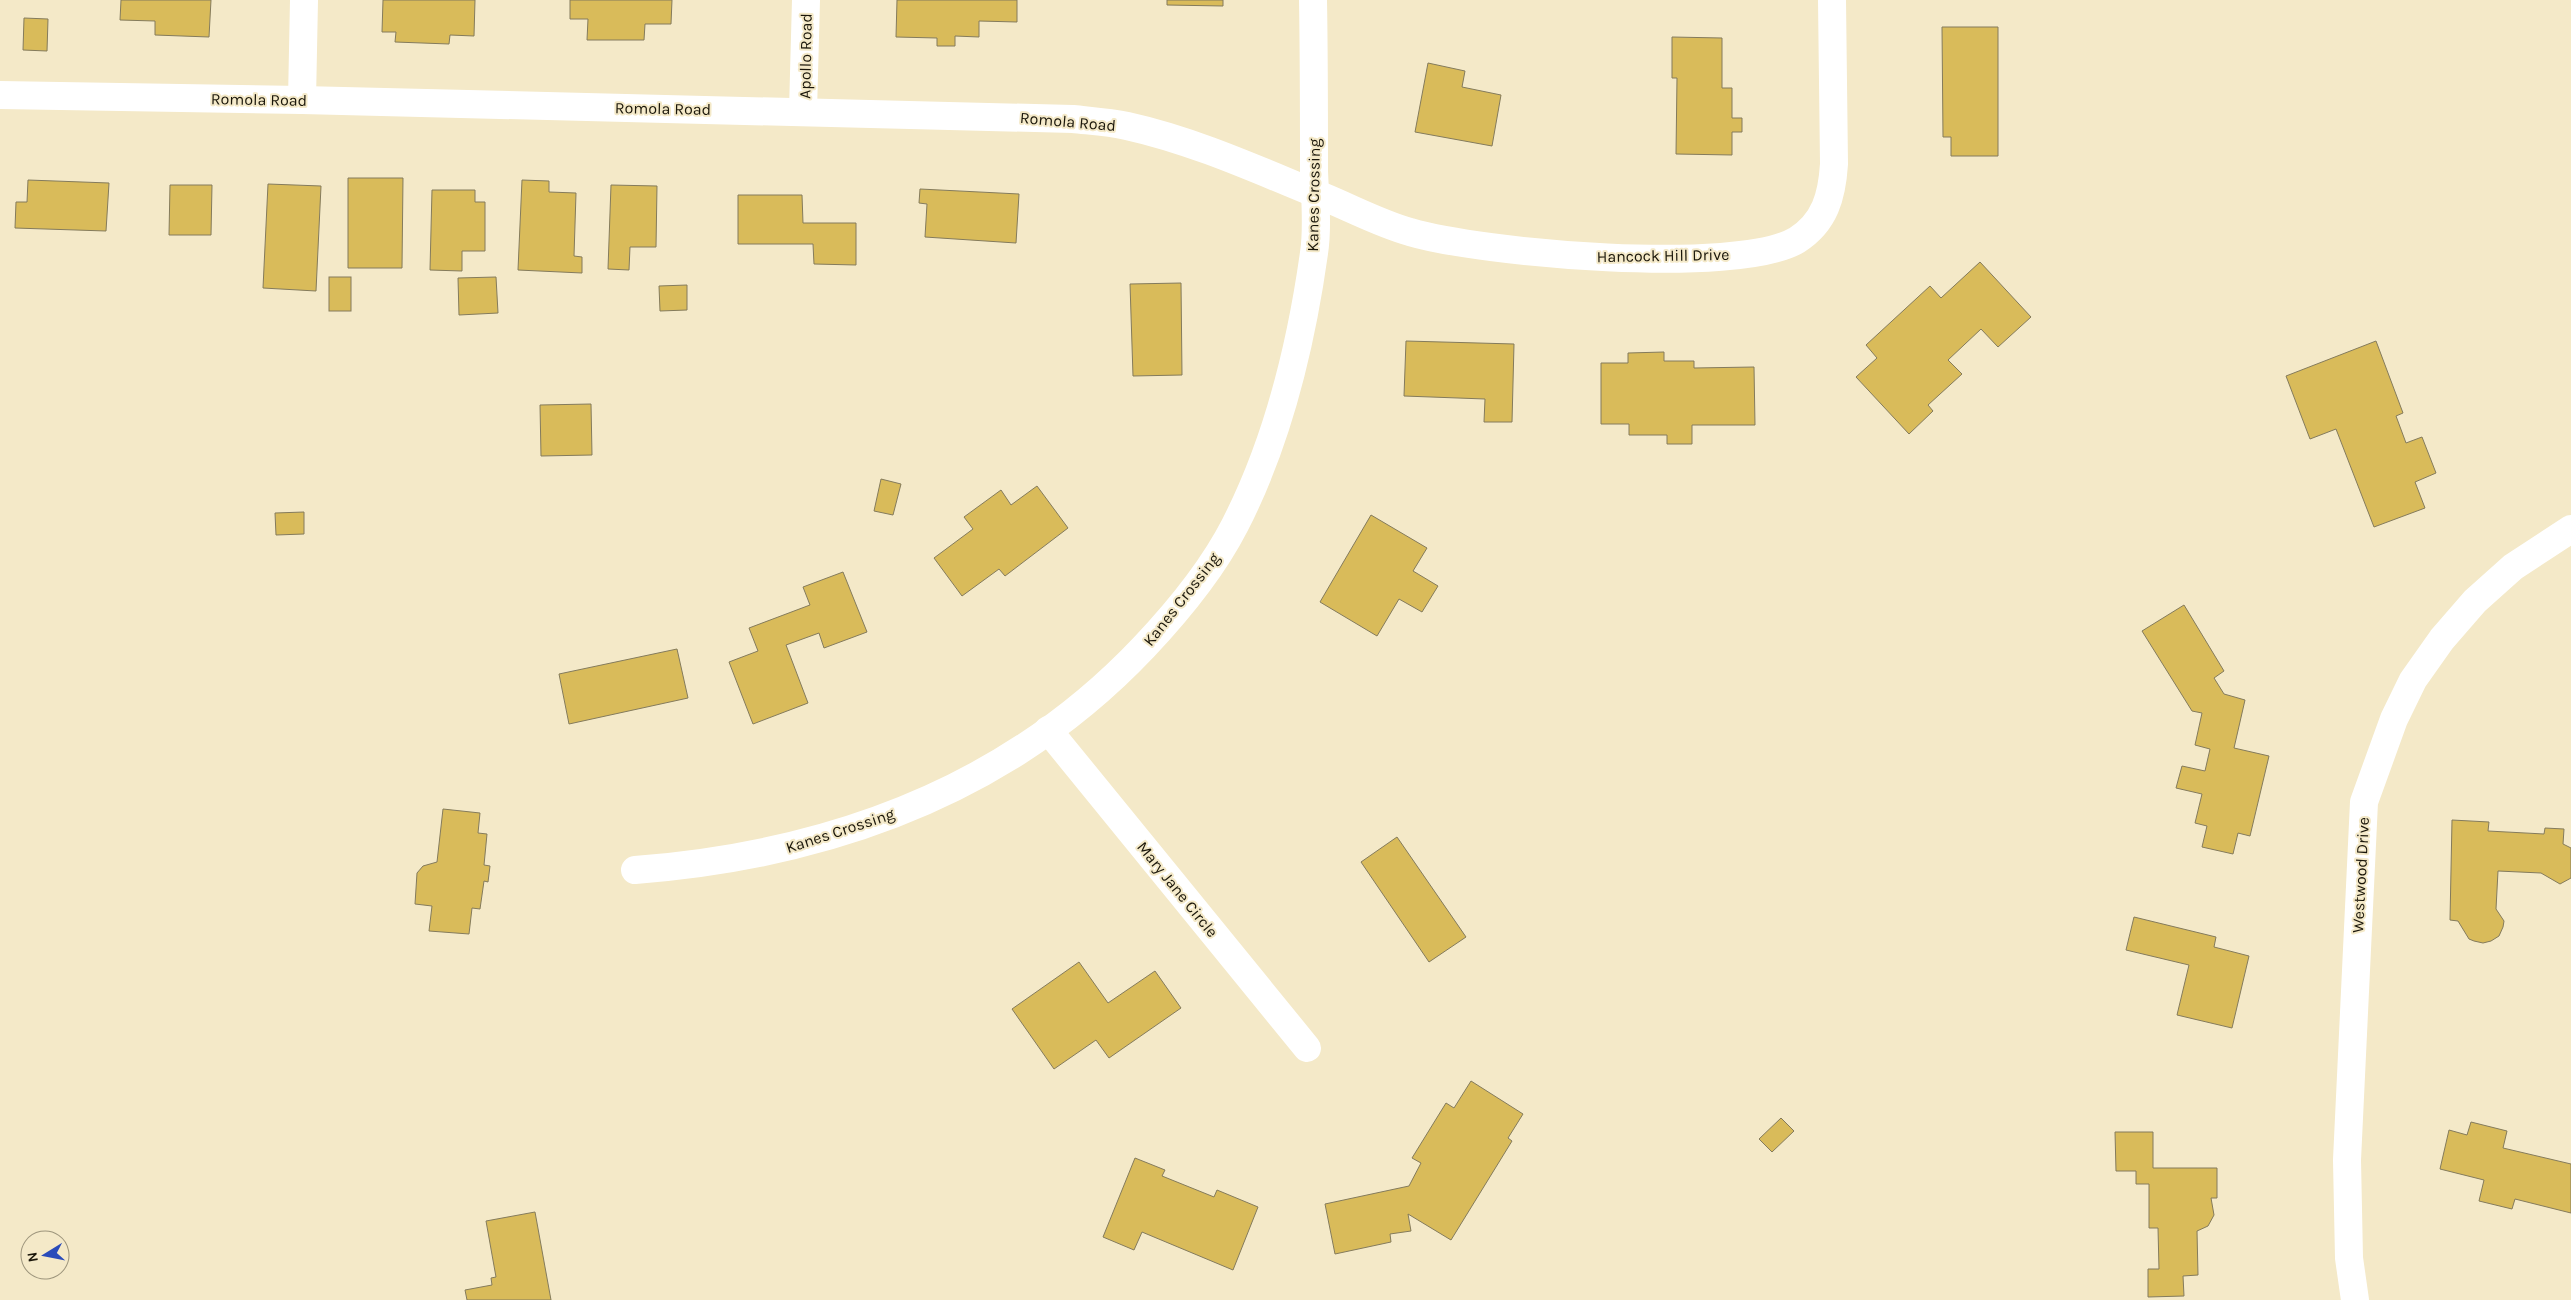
<svg xmlns="http://www.w3.org/2000/svg" width="2571" height="1300" font-family="Karla,sans-serif">
<style>
.building{fill:#d9bb5a;stroke:#847b5c}
.lines{fill:none;stroke-linecap:round;stroke-linejoin:round}
.minor{stroke:#fff;stroke-width:28}
.labels{text-anchor:middle;stroke-width:4;stroke-linejoin:round;paint-order:stroke}
.street-label{font-size:16px;fill:#1a160a;stroke:#f4e9c8}
</style>
<rect width="100%" height="100%" fill="#f4e9c8"/>
<g class="building">
<path d="M 121,0 L 211,0 L 209,37 L 155,35 L 155,21 L 120,20 Z"/>
<path d="M 383,0 L 475,0 L 474,36 L 450,35 L 449,44 L 395,42 L 396,32 L 382,32 Z"/>
<path d="M 570,0 L 672,0 L 671,24 L 645,24 L 644,40 L 587,40 L 588,19 L 570,19 Z"/>
<path d="M 897,0 L 1017,0 L 1017,22 L 979,21 L 979,37 L 955,36 L 955,46 L 937,46 L 937,38 L 896,37 Z"/>
<path d="M 1167,0 L 1223,0 L 1223,6 L 1167,5 Z"/>
<path d="M 24,18 L 48,19 L 47,51 L 23,50 Z"/>
<path d="M 1942,27 L 1998,27 L 1998,156 L 1951,156 L 1951,137 L 1943,137 Z"/>
<path d="M 1672,37 L 1722,38 L 1722,88 L 1732,88 L 1732,118 L 1742,118 L 1742,132 L 1732,132 L 1732,155 L 1676,154 L 1677,78 L 1672,78 Z"/>
<path d="M 1428,63 L 1465,71 L 1462,87 L 1501,95 L 1492,146 L 1415,132 Z"/>
<path d="M 348,178 L 403,178 L 402,268 L 348,268 Z"/>
<path d="M 28,180 L 109,183 L 106,231 L 15,228 L 16,202 L 27,202 Z"/>
<path d="M 522,180 L 549,181 L 549,192 L 576,193 L 574,256 L 582,257 L 582,273 L 518,270 Z"/>
<path d="M 268,184 L 321,186 L 316,291 L 263,288 Z"/>
<path d="M 170,185 L 212,185 L 211,235 L 169,235 Z"/>
<path d="M 611,185 L 657,186 L 656,247 L 630,247 L 629,270 L 608,269 Z"/>
<path d="M 920,189 L 1019,194 L 1016,243 L 925,237 L 927,204 L 919,203 Z"/>
<path d="M 432,190 L 475,190 L 475,202 L 485,202 L 485,251 L 462,251 L 462,271 L 430,270 Z"/>
<path d="M 738,195 L 802,195 L 803,223 L 856,223 L 856,265 L 814,264 L 813,244 L 738,244 Z"/>
<path d="M 1980,262 L 2031,317 L 1998,347 L 1981,329 L 1948,360 L 1962,374 L 1928,405 L 1933,411 L 1909,434 L 1856,377 L 1877,358 L 1866,345 L 1930,286 L 1941,298 Z"/>
<rect x="329" y="277" width="22" height="34"/>
<path d="M 496,277 L 498,313 L 459,315 L 458,278 Z"/>
<path d="M 1181,283 L 1182,375 L 1133,376 L 1130,284 Z"/>
<path d="M 687,285 L 687,310 L 660,311 L 659,286 Z"/>
<path d="M 1406,341 L 1514,344 L 1512,422 L 1484,422 L 1485,399 L 1404,396 Z"/>
<path d="M 2376,341 L 2403,413 L 2396,416 L 2406,443 L 2422,437 L 2436,473 L 2415,482 L 2425,508 L 2374,527 L 2336,429 L 2310,439 L 2286,376 Z"/>
<path d="M 1664,352 L 1664,361 L 1694,361 L 1694,368 L 1754,367 L 1755,425 L 1692,425 L 1692,444 L 1667,444 L 1667,435 L 1629,435 L 1629,424 L 1601,424 L 1601,363 L 1628,363 L 1628,353 Z"/>
<path d="M 591,404 L 592,455 L 541,456 L 540,405 Z"/>
<path d="M 881,479 L 901,484 L 893,515 L 874,511 Z"/>
<path d="M 1037,486 L 1068,528 L 1005,576 L 999,569 L 962,596 L 934,558 L 973,529 L 964,517 L 1001,490 L 1011,505 Z"/>
<path d="M 304,512 L 304,534 L 276,535 L 275,513 Z"/>
<path d="M 1371,515 L 1427,548 L 1413,571 L 1438,586 L 1422,612 L 1399,599 L 1377,636 L 1320,602 Z"/>
<path d="M 843,572 L 867,632 L 824,648 L 819,633 L 786,645 L 808,703 L 753,724 L 729,662 L 758,651 L 749,628 L 810,605 L 803,587 Z"/>
<path d="M 2184,605 L 2224,671 L 2214,678 L 2224,694 L 2245,700 L 2234,748 L 2269,756 L 2250,836 L 2238,833 L 2233,854 L 2202,847 L 2207,826 L 2195,823 L 2202,794 L 2176,788 L 2182,766 L 2205,771 L 2210,749 L 2195,745 L 2202,713 L 2192,711 L 2142,631 Z"/>
<path d="M 677,649 L 688,698 L 569,724 L 559,674 Z"/>
<path d="M 443,809 L 480,813 L 478,833 L 487,834 L 484,865 L 490,866 L 488,882 L 484,881 L 480,909 L 472,908 L 469,934 L 429,931 L 432,906 L 415,904 L 417,873 L 423,866 L 437,862 Z"/>
<path d="M 2452,820 L 2489,822 L 2488,831 L 2544,834 L 2545,828 L 2564,829 L 2563,844 L 2571,848 L 2571,878 L 2560,884 L 2541,873 L 2498,871 L 2496,909 L 2504,921 L 2503,927 L 2499,936 L 2491,941 L 2483,943 L 2474,941 L 2469,939 L 2458,921 L 2450,920 Z"/>
<path d="M 1397,837 L 1466,937 L 1429,962 L 1361,862 Z"/>
<path d="M 2134,917 L 2216,937 L 2214,947 L 2249,956 L 2232,1028 L 2177,1015 L 2189,965 L 2126,950 Z"/>
<path d="M 1079,962 L 1108,1003 L 1155,971 L 1181,1008 L 1109,1058 L 1096,1040 L 1054,1069 L 1012,1009 Z"/>
<path d="M 1471,1081 L 1523,1114 L 1508,1138 L 1512,1141 L 1451,1240 L 1408,1214 L 1411,1231 L 1390,1234 L 1391,1242 L 1335,1254 L 1325,1204 L 1409,1186 L 1421,1163 L 1412,1158 L 1446,1103 L 1454,1108 Z"/>
<path d="M 1781,1118 L 1794,1131 L 1772,1152 L 1759,1139 Z"/>
<path d="M 2471,1122 L 2507,1131 L 2503,1148 L 2571,1164 L 2571,1213 L 2515,1199 L 2512,1209 L 2479,1201 L 2484,1180 L 2440,1169 L 2449,1130 L 2467,1135 Z"/>
<path d="M 2115,1132 L 2153,1132 L 2153,1168 L 2217,1168 L 2217,1198 L 2211,1198 L 2214,1215 L 2208,1226 L 2197,1231 L 2198,1275 L 2183,1276 L 2184,1296 L 2148,1297 L 2148,1269 L 2159,1269 L 2158,1228 L 2149,1228 L 2149,1184 L 2136,1184 L 2136,1171 L 2116,1171 Z"/>
<path d="M 1135,1158 L 1165,1170 L 1162,1176 L 1214,1197 L 1217,1190 L 1258,1207 L 1233,1270 L 1142,1232 L 1134,1250 L 1103,1237 Z"/>
<path d="M 535,1212 L 551,1300 L 467,1300 L 465,1290 L 492,1285 L 491,1278 L 496,1277 L 486,1221 Z"/>
</g>
<g class="lines">
<g class="minor">
<path d="M 0,95 L 302,100 L 1073,119 C 1091,121 1109,122 1127,126 C 1195,141 1260,171 1324,197 C 1353,209 1381,224 1410,232 C 1480,253 1737,276 1797,240 C 1825,222 1832,196 1834,164 L 1832,0"/>
<path d="M 302,100 L 304,0"/>
<path d="M 803,111 L 806,0"/>
<path d="M 1048,730 L 1307,1048"/>
<path d="M 635,870 C 829,855 1008,791 1144,647 C 1178,611 1212,570 1235,525 C 1278,441 1301,346 1314,253 C 1318,227 1315,198 1314,171 C 1314,114 1314,57 1313,0"/>
<path d="M 2355,1300 L 2349,1258 L 2347,1160 L 2364,802 L 2394,719 L 2413,680 L 2442,639 L 2475,601 L 2513,567 L 2571,529"/>
</g>
</g>
<g class="labels">
<g class="street-label">
<text transform="translate(805 56) rotate(-89)" y="6">Apollo Road</text>
<text transform="translate(259 99) rotate(1)" y="6">Romola Road</text>
<text transform="translate(663 108) rotate(1)" y="6">Romola Road</text>
<text transform="translate(1068 121) rotate(5)" y="6">Romola Road</text>
<text transform="translate(1313 195) rotate(-89)" y="6">Kanes Crossing</text>
<text transform="translate(1663 255) rotate(-1)" y="6">Hancock Hill Drive</text>
<text transform="translate(1181 599) rotate(-52)" y="6">Kanes Crossing</text>
<text transform="translate(840 830) rotate(-18)" y="6">Kanes Crossing</text>
<text transform="translate(2360 875) rotate(-87)" y="6">Westwood Drive</text>
<text transform="translate(1178 889) rotate(51)" y="6">Mary Jane Circle</text>
</g>
</g>
<g transform="translate(45 1255) rotate(260)"><circle r="24" fill="#f4e9c8" stroke="#9d957c"/>
<path d="M0-4L9 19L0 12L-9 19Z" fill="#294bba"/>
<text y="-8" font-size="14" font-weight="bold" text-anchor="middle" fill="#1a160a">N</text>
</g>
</svg>
